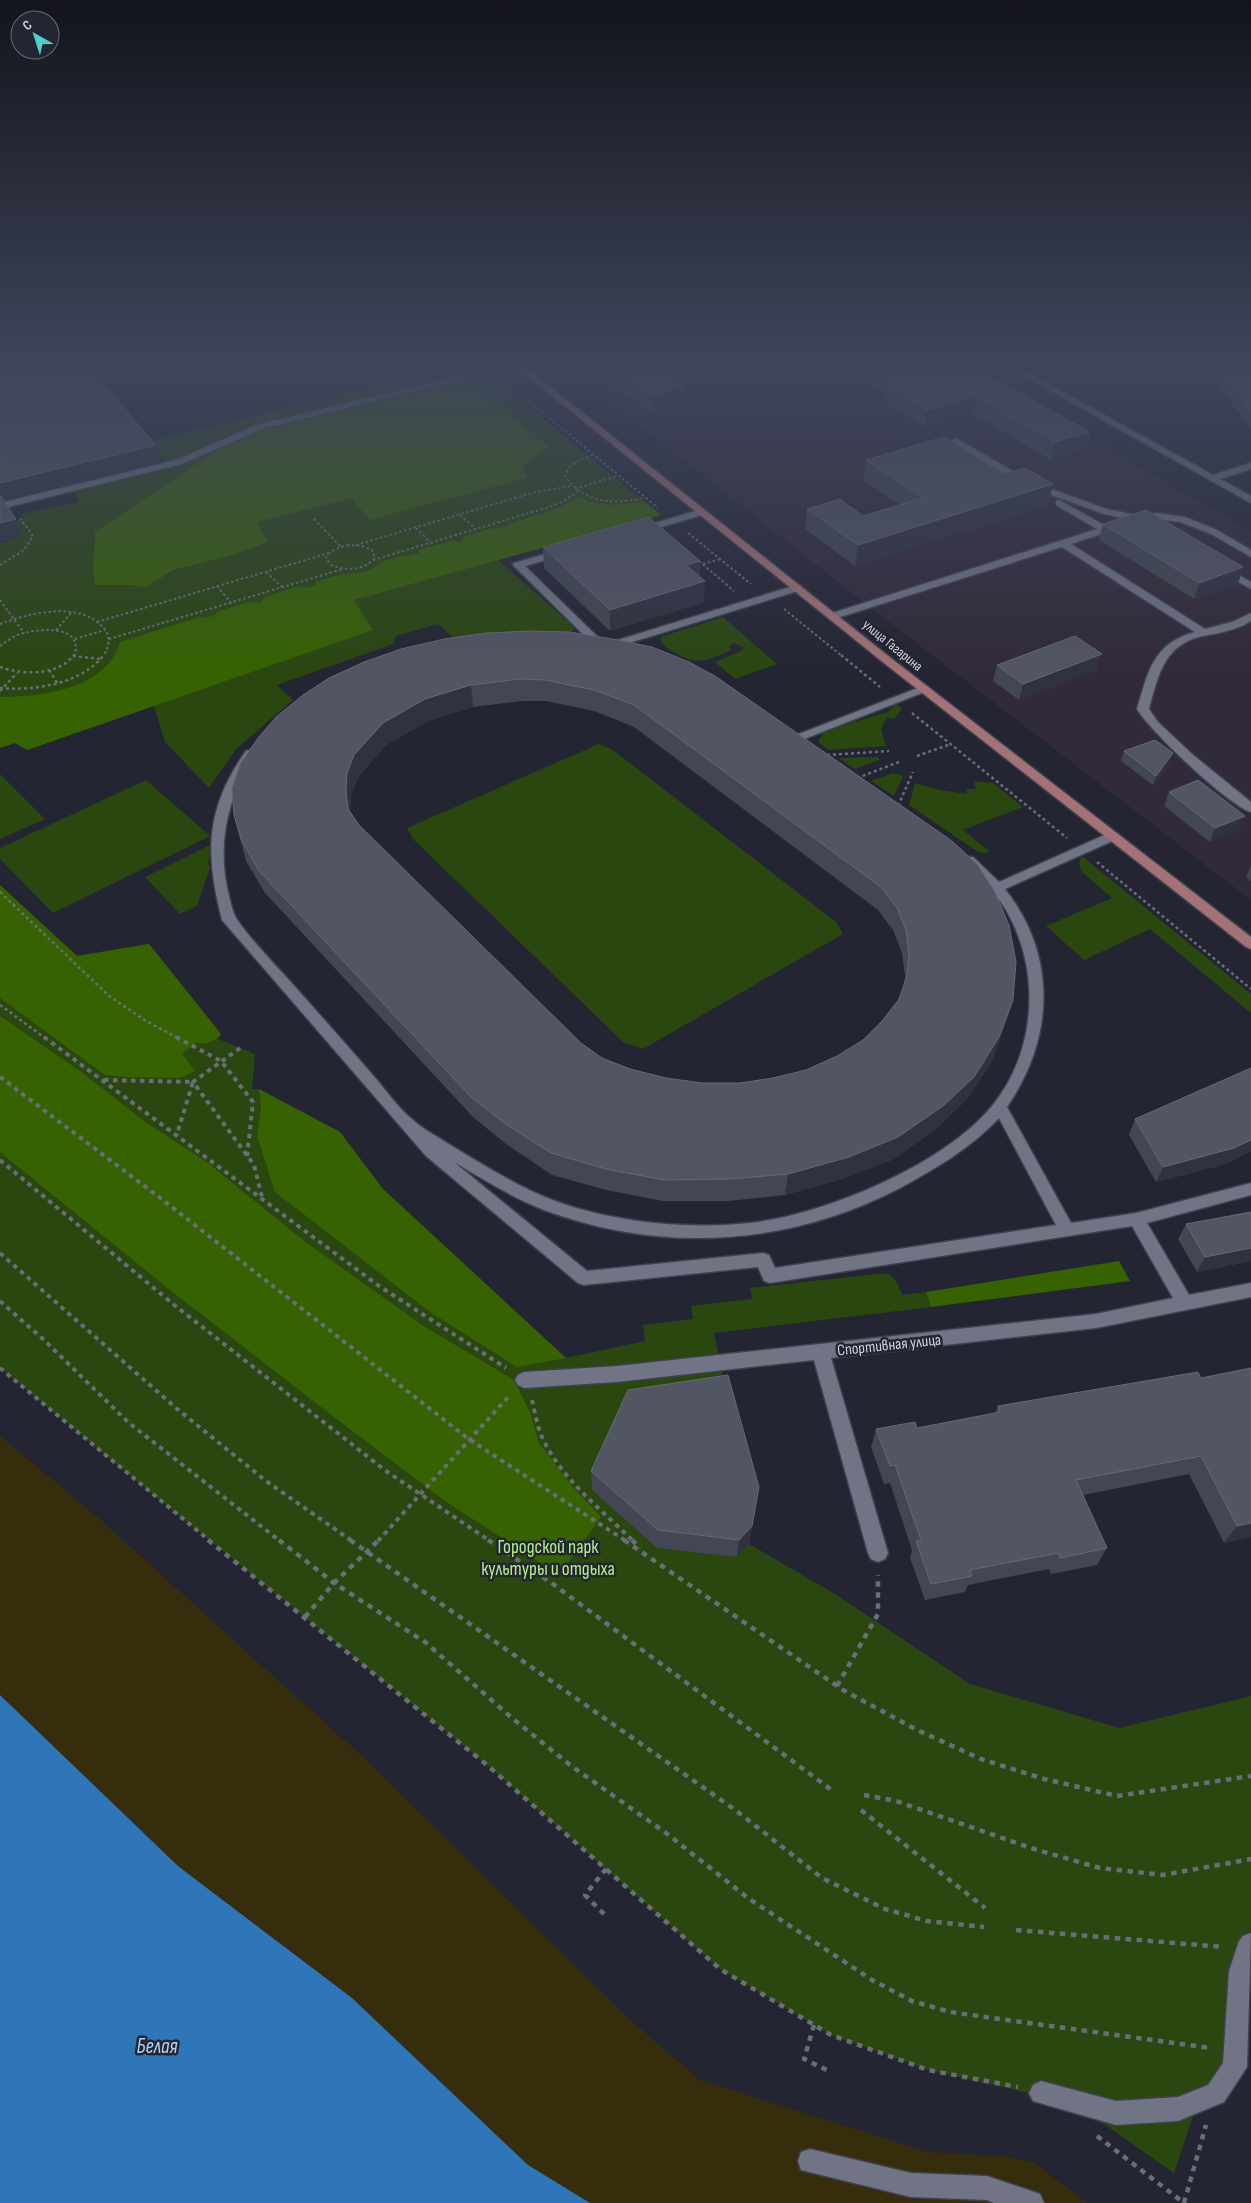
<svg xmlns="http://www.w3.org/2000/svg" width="1251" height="2203" font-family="'Sofia Sans Condensed',sans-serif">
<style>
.medical{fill:#312a3a}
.green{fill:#2a4710}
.forest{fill:#366201}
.sand{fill:#362d0c}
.water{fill:#2f76b9}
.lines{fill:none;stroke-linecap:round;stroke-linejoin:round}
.minor-casing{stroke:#3f414c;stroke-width:3}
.major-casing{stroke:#3f414c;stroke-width:3}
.path-far3{stroke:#6b6d79;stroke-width:2;stroke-dasharray:2.5 2.5;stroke-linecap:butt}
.path-far2{stroke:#6b6d79;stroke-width:2.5;stroke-dasharray:3 3;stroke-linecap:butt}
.path-far1{stroke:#6b6d79;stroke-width:4;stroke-dasharray:4.5 4.5;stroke-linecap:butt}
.path{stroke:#6b6d79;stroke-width:4.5;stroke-dasharray:5.5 5.5;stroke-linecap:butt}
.minor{fill:#707484;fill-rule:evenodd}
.major{fill:#a37176;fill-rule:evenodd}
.wall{fill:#434653;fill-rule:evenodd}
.shaded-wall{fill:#303240}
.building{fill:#525562;stroke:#666975;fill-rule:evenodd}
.labels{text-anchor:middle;stroke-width:5;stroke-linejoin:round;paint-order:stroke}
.far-street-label{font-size:14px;fill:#d1d3dc;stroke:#232533}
.street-label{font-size:16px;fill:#d1d3dc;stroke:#232533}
.near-park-label{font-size:19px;fill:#b2f183;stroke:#232533}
.near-water-label{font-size:21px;font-style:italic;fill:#b1d3f7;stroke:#232533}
</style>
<rect width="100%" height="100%" fill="#232533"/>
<path class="medical" d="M 565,366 L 962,366 L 1251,531 L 1251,900 L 867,605 Z"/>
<g class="green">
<path d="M 456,366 L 479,366 L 661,515 L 498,560 L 572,625 L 574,629 L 572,633 L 567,635 L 454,638 L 438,624 L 396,636 L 393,644 L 277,685 L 293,700 L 237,748 L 209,788 L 165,742 L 154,706 L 27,750 L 15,743 L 0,748 L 0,543 L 22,537 L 12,522 L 24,518 L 21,514 L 79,502 L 73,490 L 169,466 L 149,442 Z"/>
<path d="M 723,617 L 777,664 L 735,679 L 715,662 L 743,650 L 743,647 L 733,643 L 729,647 L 732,650 C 707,660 699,667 674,652 C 668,649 663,646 660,639 L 663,636 Z"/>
<path d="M 896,704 L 902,709 L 894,719 L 887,717 L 881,729 L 886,746 L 829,750 L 818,742 L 824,731 L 888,712 Z"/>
<path d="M 599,744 L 613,750 L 836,922 L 843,934 L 643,1049 L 623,1042 L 413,839 L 407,828 Z"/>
<path d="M 878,757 L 880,760 L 855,769 L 839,758 Z"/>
<path d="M 893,773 L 903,776 L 894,796 L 871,781 Z"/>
<path d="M 0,774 L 45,819 L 0,839 Z"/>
<path d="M 146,780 L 210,836 L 53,913 L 0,859 L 0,848 Z"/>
<path d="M 974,781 L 993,783 L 1023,807 L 963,830 L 989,851 L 987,853 L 978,852 L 909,805 L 915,783 L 940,790 L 967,794 L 967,789 L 976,789 Z"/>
<path d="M 212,844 L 208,863 L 210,868 L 197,906 L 180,914 L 145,877 Z"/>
<path d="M 1082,856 L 1251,994 L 1251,1013 L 1150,929 L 1084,960 L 1046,926 L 1112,898 L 1081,871 L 1079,863 Z"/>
<path d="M 0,885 L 77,956 L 149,944 L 221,1034 L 218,1039 L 255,1054 L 252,1089 L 259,1089 L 340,1132 L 383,1189 L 566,1358 L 645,1341 L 643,1325 L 693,1319 L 691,1306 L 752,1299 L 750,1288 L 885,1273 C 896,1277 898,1284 902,1295 L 926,1292 L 931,1307 L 714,1333 L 726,1394 L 756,1505 L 749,1544 L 835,1594 L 970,1684 L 1119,1728 L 1251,1696 L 1251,1944 L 1247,1949 L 1237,2030 L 1216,2094 L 1116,2113 L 928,2070 L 831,2035 L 814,2025 L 720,1969 L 487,1765 L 146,1489 L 0,1368 Z"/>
<path d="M 1193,2116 L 1174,2173 L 1098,2120 L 1148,2124 Z"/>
</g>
<g class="forest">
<path d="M 468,380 L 549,447 L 523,466 L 527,478 L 369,520 L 352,498 L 257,522 L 268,542 L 232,555 L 173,570 L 146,587 L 131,585 L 95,585 L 93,573 L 95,532 L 235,438 L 254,431 Z"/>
<path d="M 579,497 C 600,508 623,505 644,501 L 661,515 L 354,600 L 373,630 L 27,750 L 15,743 L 0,748 L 0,697 C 41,697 107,689 120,642 L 200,617 L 204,618 L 216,615 L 216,612 L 248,602 L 260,603 L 265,597 L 299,586 C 306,589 310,588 316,584 L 315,582 L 339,575 L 365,572 L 374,568 L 381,562 L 404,555 L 407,556 L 419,553 L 419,550 L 451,541 L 461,542 L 465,536 L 494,528 L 497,529 L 508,526 L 508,524 L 556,509 Z"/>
<path d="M 0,885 L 77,956 L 149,944 L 221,1034 C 215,1042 205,1045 196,1043 L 182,1054 L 195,1071 L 180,1078 L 125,1077 L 105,1075 L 0,998 Z"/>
<path d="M 0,1016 L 80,1071 L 144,1121 L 208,1163 L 303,1240 L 425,1327 L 514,1380 L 530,1412 L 539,1443 L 572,1486 L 601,1517 L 559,1575 L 445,1501 L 334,1417 L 170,1290 L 0,1152 Z"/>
<path d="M 259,1089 L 340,1132 L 383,1189 L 566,1358 L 517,1367 L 430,1312 L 275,1192 L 257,1136 L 261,1107 Z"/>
<path d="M 1119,1261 L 1130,1281 L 931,1307 L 926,1292 Z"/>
</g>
<path class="sand" d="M 0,1436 L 94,1514 L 361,1755 L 627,2017 L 700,2080 L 929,2152 L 1009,2157 L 1035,2163 L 1087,2203 L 590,2203 L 528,2165 L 352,1998 L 178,1866 L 0,1695 Z"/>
<path class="water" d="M 0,1695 L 178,1866 L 352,1998 L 528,2165 L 590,2203 L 0,2203 Z"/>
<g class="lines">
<g class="minor-casing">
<g id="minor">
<path d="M 502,366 L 515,366 L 262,429 L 182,464 L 0,509 L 0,503 L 176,460 L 256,425 Z"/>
<path d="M 1006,366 L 1016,366 L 1213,475 L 1251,463 L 1251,469 L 1220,479 L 1251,496 L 1251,503 Z"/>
<path d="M 956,438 L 1028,480 L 1029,483 L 1035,483 L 1107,509 L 1140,516 L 1156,513 L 1185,517 L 1217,530 L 1251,550 L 1251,557 L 1211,534 L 1180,522 L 1156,519 L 1140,522 L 1104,514 L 1029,487 L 1028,484 L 1022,484 L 953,443 L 952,441 Z"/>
<path d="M 1059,500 L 1106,526 L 1123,523 L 1123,527 L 1071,544 L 1205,629 L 1232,622 L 1251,613 L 1251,621 L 1244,625 C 1231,631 1216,634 1203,636 C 1164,644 1158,676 1149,709 L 1158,722 L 1192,754 L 1251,802 L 1251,812 C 1229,806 1149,730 1137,709 C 1148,672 1153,643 1195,632 L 1062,547 L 837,618 L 829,618 L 828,616 L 829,614 L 1097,529 L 1056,505 L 1056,501 Z"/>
<path d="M 702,509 L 705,510 L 705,514 L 638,534 L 633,531 L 635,529 Z"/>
<path d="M 563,549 L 568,552 L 567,554 L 525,566 L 605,644 L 793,586 L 801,586 L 802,588 L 801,590 L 603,651 L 599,650 L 513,565 L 514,563 Z"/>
<path d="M 1223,566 L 1251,582 L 1251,589 L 1219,571 L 1219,567 Z"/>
<path d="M 923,686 L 927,687 L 929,689 L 927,691 L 799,741 L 791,741 L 789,739 L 791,737 Z"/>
<path d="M 250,750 L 256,754 C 227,796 216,846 229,896 C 231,904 233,914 238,921 C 255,945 277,966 296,988 C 323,1018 350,1049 377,1080 C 388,1093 399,1109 413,1120 C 423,1129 436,1136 447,1143 C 480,1163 518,1187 555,1201 C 613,1222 687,1230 749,1223 C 823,1215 935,1168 986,1113 C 1036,1058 1043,974 1006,910 C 994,890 977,877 962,860 L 963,857 L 973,857 L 999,882 L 1109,833 L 1117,833 L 1119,836 L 1117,839 L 1005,889 C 1058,957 1054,1038 1007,1107 L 1071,1223 L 1136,1213 L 1251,1183 L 1251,1195 L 1147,1223 L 1189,1295 L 1251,1283 L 1251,1297 L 1096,1328 L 831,1358 L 888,1553 L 885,1559 L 878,1562 L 871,1559 L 868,1553 L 814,1360 L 617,1382 L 524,1388 L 518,1385 L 515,1380 L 518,1375 L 524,1372 L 617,1366 L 1096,1314 L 1173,1298 L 1132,1226 L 770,1283 L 764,1281 L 758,1267 L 584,1285 L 578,1283 L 426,1156 L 222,920 C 205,854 205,809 246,751 ZM 999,1118 L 1056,1225 L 775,1268 L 769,1255 L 763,1253 L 587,1271 L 454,1162 C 483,1179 513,1198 544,1210 C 662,1254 789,1246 900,1188 C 935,1169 971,1148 999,1118 Z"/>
<path d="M 1251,1933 L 1247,2067 L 1224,2102 L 1178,2121 L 1116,2125 L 1033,2101 L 1029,2093 L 1033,2085 L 1041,2081 L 1116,2101 L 1178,2097 L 1208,2085 L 1223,2063 L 1229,1971 L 1239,1941 L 1243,1936 Z"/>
<path d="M 810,2149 L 911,2173 L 987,2176 L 1040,2194 L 1044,2203 L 994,2203 L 987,2200 L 911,2197 L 801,2170 L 798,2161 L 801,2152 Z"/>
</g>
</g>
<g class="major-casing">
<path id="major" d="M 515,366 L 524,366 L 892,659 L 1251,937 L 1251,949 L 1246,947 L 884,663 Z"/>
</g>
<g class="path-far3">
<path d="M 507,383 L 658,508"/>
<path d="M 593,455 C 581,459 569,463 565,476 C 586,505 613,504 645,498"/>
<path d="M 575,489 L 617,476"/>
<path d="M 460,515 L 476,529"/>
<path d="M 314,519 L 341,547"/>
<path d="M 416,528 L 431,543"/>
<path d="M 688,533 L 751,584"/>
<path d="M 347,545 L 362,546 L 372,550 L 375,558 C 363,571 347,571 331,565 L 326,558 C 331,550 338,548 347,545 Z"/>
<path d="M 356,545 L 532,493 L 572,486"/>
<path d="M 373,560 L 549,507 L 564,501 L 578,491"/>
<path d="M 699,561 L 734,591"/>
<path d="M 703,564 L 721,559"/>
<path d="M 0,565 L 24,550 L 33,536 L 20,518"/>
<path d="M 266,572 L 282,587"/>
<path d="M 217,586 L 231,603"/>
<path d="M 0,600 L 24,633"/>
<path d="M 784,609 L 842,656"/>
<path d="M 97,622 L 329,553"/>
<path d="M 0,624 C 30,613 83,599 106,631 C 111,638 108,650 103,656"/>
<path d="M 56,630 L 71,613"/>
<path d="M 75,639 L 105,630"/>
<path d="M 109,639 L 343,569"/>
<path d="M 0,646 C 7,641 15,635 24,633 C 43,628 85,626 74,656"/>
<path d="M 73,656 L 75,656"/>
</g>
<g class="path-far2">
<path d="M 841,655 L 880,687"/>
<path d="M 73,656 L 100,659"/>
<path d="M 0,667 C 23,675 58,676 74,655"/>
<path d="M 49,670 L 58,684"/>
<path d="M 0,688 C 35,691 81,684 104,655"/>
<path d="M 0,691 L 17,673"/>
<path d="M 912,713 L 1067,838"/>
<path d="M 827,755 L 889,751"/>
<path d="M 917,756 L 951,744"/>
<path d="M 857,778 L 899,762"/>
<path d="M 898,806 L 913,772"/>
<path d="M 1097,862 L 1251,989"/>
<path d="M 0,892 L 109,996 L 146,1021 L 178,1038"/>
<path d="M 0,1005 L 45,1038"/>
</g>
<g class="path-far1">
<path d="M 44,1037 L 379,1286 L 506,1368"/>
<path d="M 176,1037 L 221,1061 L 253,1102 L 247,1156"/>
<path d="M 240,1048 L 193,1082 L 254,1165 L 262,1197"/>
<path d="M 0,1077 L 159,1197 L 470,1440 L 626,1541"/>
<path d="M 104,1080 L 193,1082 L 177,1134"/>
<path d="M 0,1160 L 173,1304 L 386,1471 L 490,1541"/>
<path d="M 0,1253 L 176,1408 L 266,1481 L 352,1541"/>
<path d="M 0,1301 L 44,1340 L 129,1423 L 280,1541"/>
<path d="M 0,1368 L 210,1541"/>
<path d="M 532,1400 C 535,1412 537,1426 542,1437 C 561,1479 602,1510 633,1541"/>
<path d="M 378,1541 L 510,1395"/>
</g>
<g class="path">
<path d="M 208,1540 L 487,1765 L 720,1969 L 831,2035 L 928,2070 L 1018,2087"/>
<path d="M 279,1540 L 334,1583 L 425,1642 L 512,1718 L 570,1765 L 666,1833 L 748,1898 L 872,1980 L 912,2001 L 950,2012 L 1210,2048"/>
<path d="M 350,1540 L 734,1809 L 822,1878 L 885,1909 L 927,1921 L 984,1927"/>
<path d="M 488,1540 L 553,1584 L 833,1791"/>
<path d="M 624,1540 L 843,1690 L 917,1730 L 981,1759 L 1044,1779 L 1117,1796 L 1251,1776"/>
<path d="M 632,1540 L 640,1548"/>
<path d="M 305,1617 L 334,1583 L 379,1540"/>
<path d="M 837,1686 L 878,1614 L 878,1575"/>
<path d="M 864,1795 L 896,1801 L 1034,1849 L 1100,1868 L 1163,1875 L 1251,1859"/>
<path d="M 861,1810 L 985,1908"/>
<path d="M 604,1914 L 585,1895 L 606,1869"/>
<path d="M 1016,1930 L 1224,1947"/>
<path d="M 814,2025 L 804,2059 L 831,2072"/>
<path d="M 1097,2136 L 1184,2203"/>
<path d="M 1184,2203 L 1206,2125"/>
</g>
<use href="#minor" class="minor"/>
<use href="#major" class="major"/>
</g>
<g class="wall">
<path d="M 590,366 L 654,366 L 684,387 L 683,406 L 652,414 Z"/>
<path d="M 755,366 L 970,366 L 1085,449 L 1051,460 L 973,413 L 925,427 L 885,402 L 886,394 L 841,366 L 779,382 Z"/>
<path d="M 1251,367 L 1251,428 L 1213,379 L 1216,368 Z"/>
<path d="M 866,460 L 1048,505 L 855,566 L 805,529 L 807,509 L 863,516 L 900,505 L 863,480 Z"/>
<path d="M 1103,524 L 1243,567 L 1238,584 L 1194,599 L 1099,540 Z"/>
<path d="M 543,547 L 700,561 L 700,577 L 704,602 L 610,631 L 544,568 Z"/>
<path d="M 613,639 L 1013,1000 L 1006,1022 L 993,1059 L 968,1098 L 937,1128 L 894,1159 L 845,1178 L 785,1195 L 728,1201 L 663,1201 L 606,1190 L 552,1175 L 506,1144 L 473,1117 L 265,893 L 246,861 L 234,815 L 258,738 ZM 522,701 L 546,701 L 594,711 L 634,727 L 878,910 L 893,930 L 902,953 L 905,976 L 904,986 L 899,999 L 883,1020 L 863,1040 L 837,1056 L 806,1070 L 773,1078 L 740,1083 L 702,1083 L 666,1078 L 630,1069 L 602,1058 L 581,1043 L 359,825 L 350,811 L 351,795 L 358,777 L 386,745 L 428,721 L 473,707 Z"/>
<path d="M 997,665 L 1097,670 L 1019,700 L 993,681 Z"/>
<path d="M 1124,751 L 1170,762 L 1153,785 L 1121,761 Z"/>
<path d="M 1169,792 L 1240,829 L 1210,842 L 1164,806 Z"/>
<path d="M 1251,866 L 1251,881 L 1246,877 Z"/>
<path d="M 1251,1068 L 1251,1151 L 1226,1164 L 1156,1182 L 1129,1135 L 1135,1119 Z"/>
<path d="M 1251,1212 L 1251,1261 L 1197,1272 L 1178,1239 L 1186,1224 Z"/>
<path d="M 1198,1372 L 1251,1537 L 1224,1543 L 1189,1474 L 1083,1495 L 1107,1548 L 1097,1565 L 1051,1574 L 1049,1569 L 968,1585 L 965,1592 L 925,1600 L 910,1558 L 912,1550 L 890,1483 L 884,1484 L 871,1447 L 876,1429 L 917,1428 L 995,1413 L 998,1406 Z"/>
<path d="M 591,1471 L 756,1505 L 749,1544 L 737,1557 L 657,1548 L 592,1490 Z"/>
</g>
<g class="shaded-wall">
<path d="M 781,366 L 841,366 L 779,382 Z"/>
<path d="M 684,387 L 683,406 L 652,414 L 652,395 Z"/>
<path d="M 976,396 L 973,413 L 925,427 L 927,410 Z"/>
<path d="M 1090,432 L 1085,449 L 1051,460 L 1055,442 Z"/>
<path d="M 156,445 L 160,462 L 0,501 L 0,483 Z"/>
<path d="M 1053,484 L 1048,505 L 855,566 L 858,545 Z"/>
<path d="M 16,519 L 22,537 L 0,542 L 0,523 Z"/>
<path d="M 700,561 L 700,581 L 686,565 Z"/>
<path d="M 1243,567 L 1238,584 L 1194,599 L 1199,583 Z"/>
<path d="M 705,581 L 704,602 L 610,631 L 610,610 Z"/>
<path d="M 1102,654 L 1097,670 L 1019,700 L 1023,684 Z"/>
<path d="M 471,685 L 473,707 L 428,721 L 386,745 L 358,777 L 351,795 L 349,813 L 346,791 L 347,773 L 354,755 L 383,723 L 425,699 Z"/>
<path d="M 1173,753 L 1170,762 L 1153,785 L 1156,776 Z"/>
<path d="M 1245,816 L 1240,829 L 1210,842 L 1215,828 Z"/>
<path d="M 1013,1000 L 1006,1022 L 993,1059 L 968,1098 L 937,1128 L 894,1159 L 845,1178 L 785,1195 L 788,1174 Z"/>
<path d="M 1251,1140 L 1251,1151 L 1226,1164 L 1156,1182 L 1163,1167 Z"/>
<path d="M 1251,1248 L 1251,1261 L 1197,1272 L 1205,1257 Z"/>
<path d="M 759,1487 L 749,1544 L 737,1557 L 739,1540 Z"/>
<path d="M 1251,1523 L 1251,1537 L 1224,1543 L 1237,1526 Z"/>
</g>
<g class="building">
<path d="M 0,366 L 88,366 L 156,445 L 0,483 Z"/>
<path d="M 613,366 L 654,366 L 684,387 L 652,395 Z"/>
<path d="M 869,366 L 970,366 L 1090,432 L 1055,442 L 976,396 L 927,410 L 887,385 L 897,382 Z"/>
<path d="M 1251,367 L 1251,411 L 1216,368 Z"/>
<path d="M 944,437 L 1004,474 L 1025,468 L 1053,484 L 858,545 L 807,509 L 840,499 L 863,516 L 923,498 L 866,460 Z"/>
<path d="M 0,495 L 16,519 L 0,523 Z"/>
<path d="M 1146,510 L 1243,567 L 1199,583 L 1103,524 Z"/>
<path d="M 649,517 L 700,561 L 686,565 L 705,581 L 610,610 L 543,547 Z"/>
<path d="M 529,631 L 569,632 L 613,639 L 652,647 L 689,662 L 715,676 L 952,841 L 977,864 L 994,890 L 1009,925 L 1016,962 L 1013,1000 L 999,1037 L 974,1077 L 943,1106 L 898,1137 L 849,1157 L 788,1174 L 730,1179 L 664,1180 L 606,1169 L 551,1153 L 504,1123 L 470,1096 L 259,871 L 241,839 L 234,815 L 232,788 L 240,764 L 258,738 L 276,717 L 303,695 L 329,678 L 364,662 L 401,649 L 444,639 L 487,633 ZM 520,679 L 545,680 L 594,690 L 634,705 L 882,888 L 897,908 L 906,930 L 909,954 L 907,976 L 899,999 L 883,1020 L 863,1040 L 837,1056 L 806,1070 L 773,1078 L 740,1083 L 702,1083 L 666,1078 L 630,1069 L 602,1058 L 581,1043 L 359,825 L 348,809 L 346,791 L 347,773 L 354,755 L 383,723 L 425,699 L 471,685 Z"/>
<path d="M 1075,636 L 1102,654 L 1023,684 L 997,665 Z"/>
<path d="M 1155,740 L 1173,753 L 1156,776 L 1124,751 Z"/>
<path d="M 1198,780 L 1245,816 L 1215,828 L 1169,792 Z"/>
<path d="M 1251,1068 L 1251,1140 L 1234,1148 L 1163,1167 L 1135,1119 Z"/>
<path d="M 1251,1212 L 1251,1248 L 1205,1257 L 1186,1224 Z"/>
<path d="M 1251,1368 L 1251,1523 L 1237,1526 L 1201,1456 L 1076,1480 L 1107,1548 L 1060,1558 L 1058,1553 L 970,1570 L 972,1576 L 931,1584 L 916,1541 L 921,1540 L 895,1465 L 890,1466 L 876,1429 L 915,1422 L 917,1428 L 1000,1412 L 998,1406 L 1198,1372 L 1201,1378 Z"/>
<path d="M 728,1375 L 759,1487 L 752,1526 L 739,1540 L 658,1530 L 591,1471 L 628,1390 Z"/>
</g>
<linearGradient id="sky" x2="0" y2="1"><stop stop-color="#13141c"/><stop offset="0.54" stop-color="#3f465b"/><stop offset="1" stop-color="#3f465b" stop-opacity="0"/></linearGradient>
<rect width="1251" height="674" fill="url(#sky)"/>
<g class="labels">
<g class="far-street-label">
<text transform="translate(893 645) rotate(39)" y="5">улица Гагарина</text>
</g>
<g class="street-label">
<text transform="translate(889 1344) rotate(-6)" y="6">Спортивная улица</text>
</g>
<g class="near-park-label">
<text x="548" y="1553">Городской парк<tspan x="548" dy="22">культуры и отдыха</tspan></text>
</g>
<g class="near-water-label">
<text x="157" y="2053">Белая</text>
</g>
</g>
<g transform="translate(35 35) rotate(321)"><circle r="24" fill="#232533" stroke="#696b77"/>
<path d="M0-4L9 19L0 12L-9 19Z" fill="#55cec5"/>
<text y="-8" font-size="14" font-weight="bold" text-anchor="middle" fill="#d1d3dc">С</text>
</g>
</svg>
